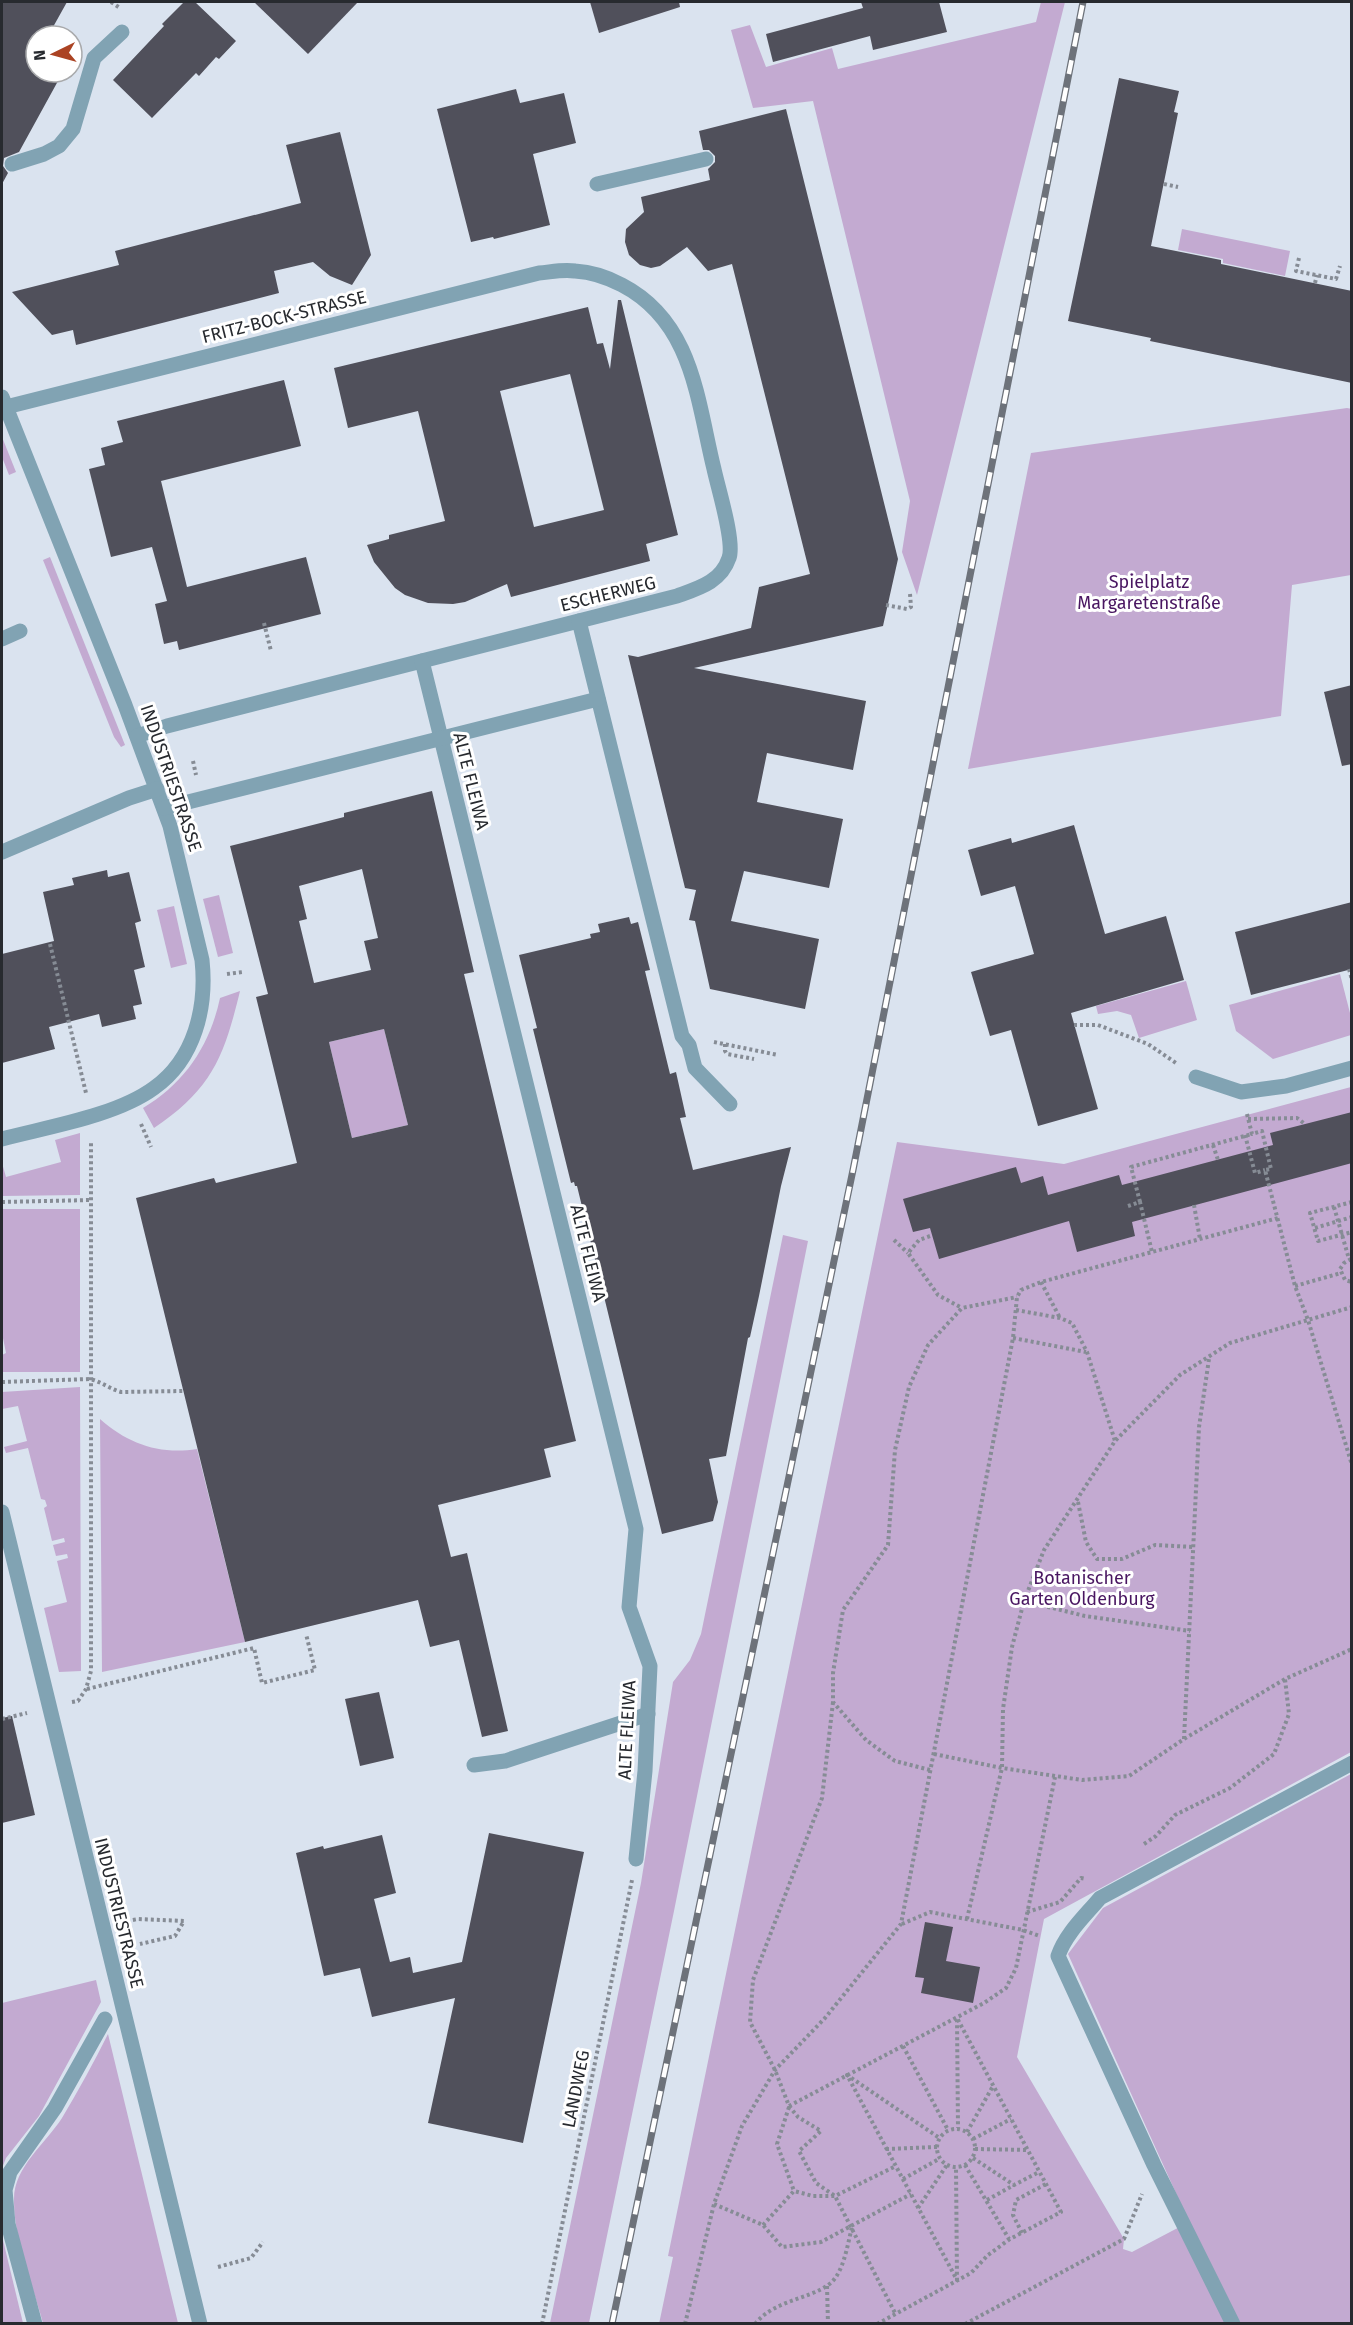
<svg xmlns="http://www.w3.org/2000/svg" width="1353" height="2325" font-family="'Fira Sans',sans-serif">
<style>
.green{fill:#c3aad1}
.building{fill:#50505b;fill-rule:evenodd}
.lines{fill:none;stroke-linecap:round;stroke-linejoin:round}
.path{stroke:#868c95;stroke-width:4;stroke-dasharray:3 3;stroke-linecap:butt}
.minor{stroke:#81a3b3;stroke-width:15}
.rail-casing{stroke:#6d727a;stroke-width:7}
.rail{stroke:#fff;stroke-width:4.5;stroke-dasharray:14;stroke-linecap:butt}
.labels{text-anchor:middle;stroke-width:6;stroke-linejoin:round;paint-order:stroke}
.street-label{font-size:18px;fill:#272a2f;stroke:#fff}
.park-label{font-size:18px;fill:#491661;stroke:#fff}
</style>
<rect width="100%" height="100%" fill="#dae3ef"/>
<g class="green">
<path d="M 1041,2 L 1065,2 L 917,595 L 902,552 L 910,501 L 813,101 L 753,108 L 731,30 L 750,25 L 766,67 L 832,48 L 838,69 L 1036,22 Z"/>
<path d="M 1182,229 L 1290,251 L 1285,276 L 1223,263 L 1223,259 L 1178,250 Z"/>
<path d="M 1347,408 L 1352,409 L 1351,575 L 1292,585 L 1281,716 L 968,769 L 1031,453 Z"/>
<path d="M 2,437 L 16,472 L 9,475 L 2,457 Z"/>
<path d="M 50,557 L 125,745 L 121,747 L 114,737 L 43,560 Z"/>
<path d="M 219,895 L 233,953 L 218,957 L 203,899 Z"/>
<path d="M 174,906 L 187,964 L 171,968 L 157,910 Z"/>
<path d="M 1340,974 L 1351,1017 L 1351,1035 L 1273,1059 L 1236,1031 L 1229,1005 Z"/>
<path d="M 1186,981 L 1197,1020 L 1139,1038 L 1131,1015 L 1117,1011 L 1098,1014 L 1096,1006 Z"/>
<path d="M 240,991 C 224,1057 212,1089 154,1128 L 143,1108 C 185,1083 210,1045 220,998 Z"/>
<path d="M 384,1029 L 408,1125 L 352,1138 L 329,1042 Z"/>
<path d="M 1351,1087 L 1351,1752 L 1044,1919 L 1017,2057 L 1124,2239 L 1123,2249 L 1132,2252 L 1189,2222 L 1068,1954 L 1103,1908 L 1351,1774 L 1351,2323 L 659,2324 L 673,2257 L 668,2256 L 897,1142 L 1064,1164 Z"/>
<path d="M 80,1133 L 80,1195 L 2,1196 L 2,1163 L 6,1177 L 61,1162 L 55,1140 Z"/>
<path d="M 2,1209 L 80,1209 L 80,1372 L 2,1372 L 2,1355 L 6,1353 L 2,1333 Z"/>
<path d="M 783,1235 L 808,1241 L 674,1911 L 589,2323 L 550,2323 L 641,1883 L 673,1682 L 690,1660 L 701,1634 Z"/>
<path d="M 80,1387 L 81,1671 L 59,1672 L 44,1608 L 67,1602 L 57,1561 L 68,1558 L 67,1554 L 56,1556 L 53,1545 L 65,1542 L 64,1538 L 52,1541 L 44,1508 L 47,1506 L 45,1500 L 41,1499 L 28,1448 L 6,1453 L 4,1447 L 27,1441 L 18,1406 L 2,1409 L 2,1392 Z"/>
<path d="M 100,1419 C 128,1444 160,1455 197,1449 L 245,1642 L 102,1672 Z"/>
<path d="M 96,1980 L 101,2002 L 39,2116 L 6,2158 L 2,2168 L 2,2003 Z"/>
<path d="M 108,2034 L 178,2323 L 43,2323 C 33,2287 13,2236 14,2199 C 14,2167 46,2143 62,2118 C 78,2091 94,2062 108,2034 Z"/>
<path d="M 2,2236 L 23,2323 L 2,2323 Z"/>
</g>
<g class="building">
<path d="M 2,2 L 67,2 L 48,36 L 36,36 L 36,59 L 32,67 L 36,69 L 36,72 L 41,72 L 58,81 L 19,152 L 4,158 L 3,166 L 8,173 L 2,184 Z"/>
<path d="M 184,2 L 195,2 L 236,41 L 219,59 L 216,57 L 199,76 L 196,73 L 152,118 L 113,80 L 164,26 L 162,24 Z"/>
<path d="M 254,2 L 358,2 L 308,54 Z"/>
<path d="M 590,2 L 679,2 L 680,7 L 599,33 Z"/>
<path d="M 861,2 L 939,2 L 947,32 L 873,50 L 870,36 L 773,62 L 766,34 L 863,8 Z"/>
<path d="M 1119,78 L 1179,91 L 1174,112 L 1178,113 L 1151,246 L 1221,260 L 1221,264 L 1352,291 L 1352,383 L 1150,341 L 1151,338 L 1068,321 Z"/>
<path d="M 516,89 L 520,103 L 564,93 L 576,143 L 533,154 L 550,225 L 494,239 L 493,237 L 471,242 L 437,109 Z"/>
<path d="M 786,109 L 898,559 L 883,626 L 694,668 L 866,701 L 853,770 L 767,753 L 757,802 L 843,819 L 829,888 L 744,871 L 731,921 L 819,939 L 805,1009 L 710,989 L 695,921 L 689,920 L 696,890 L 685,888 L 628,655 L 638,657 L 751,628 L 759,587 L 810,574 L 732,264 L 708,271 L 687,247 L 660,266 L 651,268 L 640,265 L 629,255 L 625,242 L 626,229 L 644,212 L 641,197 L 710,180 L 708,169 L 715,162 L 715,156 L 709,150 L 703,150 L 699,131 Z"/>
<path d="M 340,132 L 371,255 L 352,285 L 330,276 L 313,262 L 274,271 L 279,293 L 76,345 L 73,330 L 52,335 L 12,292 L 119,265 L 115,251 L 301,203 L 286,145 Z"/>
<path d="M 618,300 L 621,300 L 678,535 L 646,544 L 650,561 L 511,597 L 507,584 L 465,602 L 453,604 L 428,603 L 405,595 L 395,588 L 374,562 L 367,545 L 389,539 L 389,535 L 445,521 L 418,411 L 348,428 L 334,368 L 588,307 L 597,344 L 603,343 L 610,369 ZM 570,374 L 604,510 L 534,527 L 500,391 Z"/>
<path d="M 284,380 L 301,446 L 161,481 L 187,587 L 306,557 L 321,614 L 179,650 L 177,641 L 164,644 L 155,604 L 167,601 L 152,547 L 111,557 L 89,469 L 105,465 L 101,448 L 123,442 L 117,421 Z"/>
<path d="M 1352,685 L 1352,764 L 1342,766 L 1324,692 Z"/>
<path d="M 432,791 L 474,972 L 464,974 L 576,1441 L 544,1449 L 551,1477 L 438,1505 L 451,1557 L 467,1553 L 508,1731 L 482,1737 L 459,1640 L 430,1647 L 418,1600 L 245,1642 L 136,1198 L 214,1178 L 216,1183 L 297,1163 L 256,997 L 268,994 L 230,846 L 344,817 L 344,813 ZM 362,869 L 378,938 L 364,941 L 371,970 L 314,983 L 299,921 L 307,919 L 299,886 ZM 384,1029 L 408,1125 L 352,1138 L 329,1042 Z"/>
<path d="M 1074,825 L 1105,934 L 1166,916 L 1184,980 L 1071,1013 L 1098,1109 L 1038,1126 L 1011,1030 L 990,1036 L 971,972 L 1034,954 L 1015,886 L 981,896 L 968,850 L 1011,838 L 1012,843 Z"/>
<path d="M 107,870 L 108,877 L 129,872 L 141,921 L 135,923 L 145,967 L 134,970 L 142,1004 L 133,1006 L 136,1019 L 102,1027 L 99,1014 L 49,1027 L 55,1049 L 2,1063 L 2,954 L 54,941 L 43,892 L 74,885 L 72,878 Z"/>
<path d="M 1352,902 L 1352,969 L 1251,995 L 1235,932 Z"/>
<path d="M 629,917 L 631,924 L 638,922 L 650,970 L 645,971 L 670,1074 L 676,1072 L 686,1117 L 680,1118 L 693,1170 L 791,1147 L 781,1186 L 759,1296 L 750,1337 L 748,1338 L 726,1456 L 709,1459 L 718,1502 L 713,1521 L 662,1534 L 577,1186 L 575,1186 L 574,1182 L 571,1183 L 533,1029 L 537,1028 L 519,955 L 591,938 L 590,934 L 600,932 L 598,924 Z"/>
<path d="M 1352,1112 L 1352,1163 L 1132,1222 L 1135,1236 L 1077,1252 L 1069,1221 L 939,1259 L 930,1228 L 913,1232 L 903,1199 L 1016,1167 L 1021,1183 L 1043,1176 L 1048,1195 L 1119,1175 L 1122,1185 L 1273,1145 L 1270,1133 Z"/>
<path d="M 379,1692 L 394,1758 L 360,1766 L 345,1699 Z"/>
<path d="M 12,1716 L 35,1815 L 2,1823 L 2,1718 Z"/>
<path d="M 489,1833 L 584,1852 L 523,2143 L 428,2123 L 455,1998 L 372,2017 L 360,1968 L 324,1976 L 296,1853 L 323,1846 L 324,1849 L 382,1835 L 396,1893 L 374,1899 L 390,1962 L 410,1957 L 413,1973 L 462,1962 Z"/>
<path d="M 925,1922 L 953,1927 L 946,1961 L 980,1967 L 973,2003 L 921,1993 L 924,1978 L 915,1977 Z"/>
</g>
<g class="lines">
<g class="path">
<path d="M 111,2 L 120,8"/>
<path d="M 1164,184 L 1178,187"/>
<path d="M 1299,258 L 1296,271 L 1336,279 L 1340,266"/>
<path d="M 1315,283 L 1317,275"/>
<path d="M 886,605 L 907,609 L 911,607 L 910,594"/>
<path d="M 264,623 L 271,651"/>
<path d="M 193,761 L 196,775"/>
<path d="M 50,944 L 86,1093"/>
<path d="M 1349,969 L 1352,980"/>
<path d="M 227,974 L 243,972"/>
<path d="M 1074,1025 L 1098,1025 L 1148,1044 L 1176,1063"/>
<path d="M 714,1042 L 778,1055"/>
<path d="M 725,1044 L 725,1051 L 727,1054 L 754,1059"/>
<path d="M 1247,1114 L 1252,1134 L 1262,1131 L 1271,1169 L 1265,1170 L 1295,1286 L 1308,1320 L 1352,1465"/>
<path d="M 1248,1119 L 1297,1118 L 1305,1124"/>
<path d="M 141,1124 L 151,1147"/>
<path d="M 1245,1135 L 1255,1173 L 1265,1170"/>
<path d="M 1213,1145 L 1218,1160"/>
<path d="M 2,1202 L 91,1200"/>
<path d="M 1140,1202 L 1131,1167 L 1252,1134"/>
<path d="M 1352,1202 L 1310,1213 L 1318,1241 L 1352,1232"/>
<path d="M 1194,1205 L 1200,1239"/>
<path d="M 1128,1206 L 1140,1202 L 1152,1252"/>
<path d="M 1334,1207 L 1349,1259"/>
<path d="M 1315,1228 L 1352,1217"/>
<path d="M 930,1236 L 919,1240 L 908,1253 L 938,1295 L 962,1308"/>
<path d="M 894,1240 L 908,1253"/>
<path d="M 1351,1259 L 1344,1263 L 1340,1269 L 1345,1280 L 1352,1282"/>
<path d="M 1041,1282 L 1060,1318"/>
<path d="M 1295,1286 L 1341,1273"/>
<path d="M 1016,1310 L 1060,1318 L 1072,1323 L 1087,1352 L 1115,1441"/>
<path d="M 1013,1338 L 1086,1352"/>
<path d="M 2,1382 L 90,1379 C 102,1382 110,1389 121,1392 L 183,1391"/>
<path d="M 1078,1502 L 1086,1542 L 1097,1559 L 1122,1559 L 1155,1545 L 1194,1547"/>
<path d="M 1024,1601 L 1085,1616 L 1190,1631"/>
<path d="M 87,1689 L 254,1648 L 262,1683 L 315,1670 L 306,1634"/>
<path d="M 72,1702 L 78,1701 L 86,1689 L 91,1671 L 91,1142"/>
<path d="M 833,1702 L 822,1798 L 753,1980 L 750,2022 L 775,2070 L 789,2106 L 984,2003 L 1006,1988 L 1016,1968 L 1055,1777"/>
<path d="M 2,1719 L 27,1713"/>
<path d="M 1184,1739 L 1199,1427 L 1209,1359"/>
<path d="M 934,1754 L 1002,1768 L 1082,1780 L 1129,1776 L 1184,1739 L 1285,1679 L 1352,1649"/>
<path d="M 930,1770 L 895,1761 L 866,1740 L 833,1702 L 833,1673 L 843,1610 L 888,1545 L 895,1450 L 909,1387 L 928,1345 L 962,1308 L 1017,1297"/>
<path d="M 1144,1844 L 1156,1836 L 1175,1815 L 1230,1788 L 1274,1754 L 1289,1714 L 1285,1679"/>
<path d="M 1027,1912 L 1060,1902 L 1081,1878 L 1086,1879"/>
<path d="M 967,1919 L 1002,1768 L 1003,1709 L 1012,1647 L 1024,1601 L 1044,1550 L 1115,1441 L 1180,1375 L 1230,1343 L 1352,1307"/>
<path d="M 127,1921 L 138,1919 L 184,1921 L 175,1936 L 140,1944"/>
<path d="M 902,1924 L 930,1912 L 1023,1930 L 1040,1936"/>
<path d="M 903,2046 L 948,2130"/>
<path d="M 789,2106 L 798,2117 L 821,2131 L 799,2151 L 816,2183 L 835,2196 L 895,2313"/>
<path d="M 789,2107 L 777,2144 L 794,2191"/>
<circle cx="956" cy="2148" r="19"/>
<path d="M 967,2132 L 993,2086"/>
<path d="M 938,2137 L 847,2075 L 957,2280 L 956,2167"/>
<path d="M 973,2139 L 1011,2119"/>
<path d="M 886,2149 L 937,2147"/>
<path d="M 975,2149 L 1028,2150"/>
<path d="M 973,2158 L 1014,2185 L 1039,2172"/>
<path d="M 965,2165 L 1009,2239"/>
<path d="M 903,2179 L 939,2159"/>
<path d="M 987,2200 L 1014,2185"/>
<path d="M 714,2204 L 763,2225 L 782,2247 L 821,2242 L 911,2194"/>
<path d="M 918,2208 L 947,2165"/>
<path d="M 763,2225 L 794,2191 L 813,2196 L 835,2196 L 896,2166"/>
<path d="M 1022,2233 L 1013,2215 L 1016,2200 L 1046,2184"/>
<path d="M 218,2267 L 251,2258 L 263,2242"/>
<path d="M 827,2286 L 828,2324"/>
<path d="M 542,2324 L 632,1880"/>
<path d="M 685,2324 L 714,2204 L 742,2126 L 775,2070 L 825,2018 L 901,1924 L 1013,1338 L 1017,1297 L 1021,1290 L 1041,1282 L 1278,1218"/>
<path d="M 755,2324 C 776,2297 821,2299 836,2277 C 845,2263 848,2243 852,2227"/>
<path d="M 877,2324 L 971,2273 L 988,2255 L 1010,2239 L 1061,2212 L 957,2018 L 958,2128"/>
<path d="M 965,2324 L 1124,2239 L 1142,2194"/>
</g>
<g class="minor">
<path d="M 12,164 L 44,154 L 59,146 L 73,129 L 94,58 L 122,32"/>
<path d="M 597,184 L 706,159"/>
<path d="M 2,397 L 125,705 L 170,826 L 202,960 C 207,1007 195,1059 154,1088 C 116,1116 47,1127 2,1139"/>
<path d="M 6,407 L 539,273 C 551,272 563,269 575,271 C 592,272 607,277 622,285 C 693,322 697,400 714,469 C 718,488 735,542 729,558 C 721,582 699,588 677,596 L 167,726 L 137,736"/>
<path d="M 579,621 L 682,1036 L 689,1045 L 695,1068 L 730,1104"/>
<path d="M 2,639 L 20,631"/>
<path d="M 422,661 L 636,1529 L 629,1607 L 650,1666 L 645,1771 L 636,1859"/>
<path d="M 164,808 L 598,699"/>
<path d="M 2,852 L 129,798 L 157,789"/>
<path d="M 1196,1077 L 1241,1092 L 1286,1086 L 1352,1068"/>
<path d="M 2,1512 L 200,2324"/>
<path d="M 474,1765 L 505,1761 L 648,1714"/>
<path d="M 35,2324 L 8,2224 L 5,2190 L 10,2172 L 55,2108 L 105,2019"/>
<path d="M 1233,2324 L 1154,2165 L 1058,1956 C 1066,1933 1085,1916 1100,1898 L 1352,1763"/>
</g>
<g class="rail-casing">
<path id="rail" d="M 612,2324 L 853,1170 L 1083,2"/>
</g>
<use href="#rail" class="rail"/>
</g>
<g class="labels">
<g class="street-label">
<text transform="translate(284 317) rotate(-14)" y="6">FRITZ-BOCK-STRASSE</text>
<text transform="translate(608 594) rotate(-14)" y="6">ESCHERWEG</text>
<text transform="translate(171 778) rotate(71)" y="6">INDUSTRIESTRASSE</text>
<text transform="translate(471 781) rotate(76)" y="6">ALTE FLEIWA</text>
<text transform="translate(588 1253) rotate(76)" y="6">ALTE FLEIWA</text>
<text transform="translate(627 1730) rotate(-87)" y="6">ALTE FLEIWA</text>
<text transform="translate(119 1913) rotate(76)" y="6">INDUSTRIESTRASSE</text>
<text transform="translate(576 2089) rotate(-79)" y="6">LANDWEG</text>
</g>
<g class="park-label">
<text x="1149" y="588">Spielplatz<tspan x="1149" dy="21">Margaretenstraße</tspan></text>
<text x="1082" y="1584">Botanischer<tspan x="1082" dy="21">Garten Oldenburg</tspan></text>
</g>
</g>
<rect width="1353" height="2325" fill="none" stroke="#272a2f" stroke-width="6"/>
<g transform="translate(54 54) rotate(265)"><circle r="28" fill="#ffffff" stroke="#a9aaac" stroke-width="1.5"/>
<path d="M0-4.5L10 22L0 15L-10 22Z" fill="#ab4323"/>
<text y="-9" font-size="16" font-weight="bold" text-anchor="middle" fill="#272a2f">N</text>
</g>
</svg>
